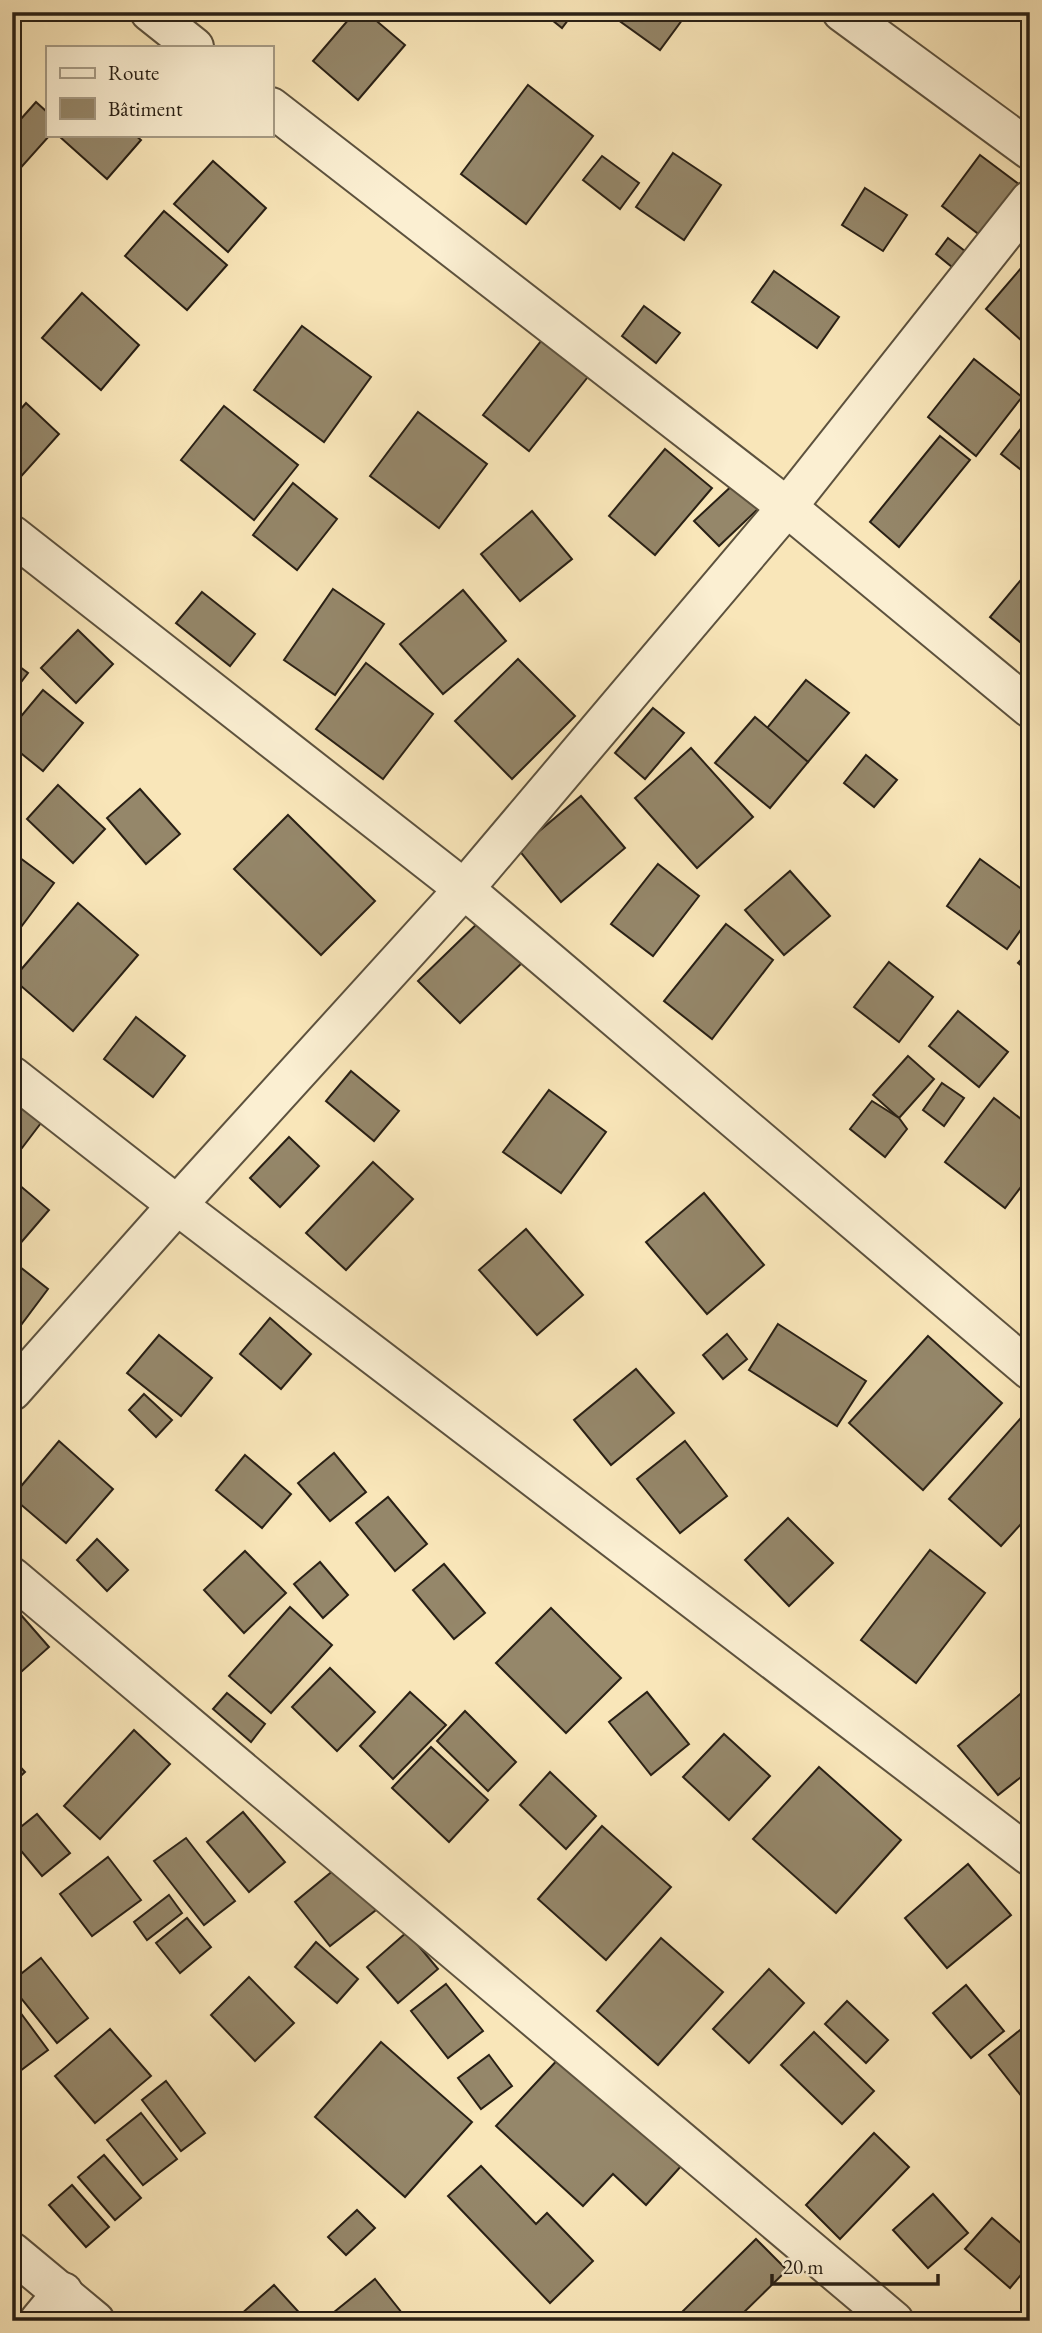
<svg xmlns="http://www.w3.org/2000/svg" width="1042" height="2333" font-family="'EB Garamond',serif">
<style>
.building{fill:#95876a;stroke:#292015;stroke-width:2}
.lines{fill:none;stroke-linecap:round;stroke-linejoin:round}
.minor-casing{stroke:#5d523e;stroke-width:42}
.minor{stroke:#fbefd2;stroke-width:38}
</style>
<rect width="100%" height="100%" fill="#f9e6b9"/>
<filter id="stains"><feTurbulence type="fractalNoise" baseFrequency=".00286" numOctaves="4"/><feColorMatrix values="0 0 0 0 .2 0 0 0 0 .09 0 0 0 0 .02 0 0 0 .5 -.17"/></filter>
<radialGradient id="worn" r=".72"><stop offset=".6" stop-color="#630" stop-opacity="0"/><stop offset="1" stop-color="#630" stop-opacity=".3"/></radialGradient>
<g class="building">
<path d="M 355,12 L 366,12 L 405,45 L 358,100 L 313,61 Z"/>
<path d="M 542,12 L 574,12 L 562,28 Z"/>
<path d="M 607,12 L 688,12 L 660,50 Z"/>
<path d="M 528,85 L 593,136 L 526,224 L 461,174 Z"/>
<path d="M 36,102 L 47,112 L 47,135 L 50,135 L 17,172 L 12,168 L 12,129 Z"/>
<path d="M 62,135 L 135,135 L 141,140 L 107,179 L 60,137 Z"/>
<path d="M 673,153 L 721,185 L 684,240 L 636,207 Z"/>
<path d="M 980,155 L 1020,185 L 981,236 L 942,206 Z"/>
<path d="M 602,156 L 639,183 L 620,209 L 583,180 Z"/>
<path d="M 213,161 L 266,208 L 228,252 L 174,204 Z"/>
<path d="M 865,188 L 907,215 L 883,251 L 842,225 Z"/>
<path d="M 164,211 L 227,265 L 187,310 L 125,256 Z"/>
<path d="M 948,238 L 970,255 L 957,271 L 936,254 Z"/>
<path d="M 1028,260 L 1030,262 L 1030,332 L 1022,341 L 986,309 Z"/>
<path d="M 774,271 L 839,317 L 817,348 L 752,302 Z"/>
<path d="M 82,293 L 139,345 L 101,390 L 42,338 Z"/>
<path d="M 644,306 L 680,333 L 656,363 L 622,336 Z"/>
<path d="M 302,326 L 371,377 L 324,442 L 254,390 Z"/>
<path d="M 545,336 L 591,373 L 529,451 L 483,415 Z"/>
<path d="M 974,359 L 1022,397 L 976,456 L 928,417 Z"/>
<path d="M 26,403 L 59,434 L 17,481 L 12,477 L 12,419 Z"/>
<path d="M 224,406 L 298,465 L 254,520 L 181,460 Z"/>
<path d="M 418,412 L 487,464 L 439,528 L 370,476 Z"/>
<path d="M 1030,417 L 1030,477 L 1001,454 Z"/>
<path d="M 940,436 L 970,460 L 899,547 L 870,522 Z"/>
<path d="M 665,449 L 712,488 L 655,555 L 609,516 Z"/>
<path d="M 736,482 L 760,507 L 719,546 L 694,521 Z"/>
<path d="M 293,483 L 337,519 L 297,570 L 253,535 Z"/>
<path d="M 532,511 L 572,559 L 520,601 L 481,554 Z"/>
<path d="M 1030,569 L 1030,642 L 1026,647 L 990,617 Z"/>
<path d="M 333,589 L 384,624 L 335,695 L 284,660 Z"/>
<path d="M 463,590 L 506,641 L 443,694 L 400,644 Z"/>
<path d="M 202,592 L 255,634 L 230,666 L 176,623 Z"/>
<path d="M 78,630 L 113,664 L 76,703 L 41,668 Z"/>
<path d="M 518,659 L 575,716 L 512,779 L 455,721 Z"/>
<path d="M 12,661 L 28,673 L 12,694 Z"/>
<path d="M 366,663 L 433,714 L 383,779 L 316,729 Z"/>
<path d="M 806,680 L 849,713 L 808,762 L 767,728 Z"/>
<path d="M 43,690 L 83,723 L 43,771 L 12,746 L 12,727 Z"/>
<path d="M 653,708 L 684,733 L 645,779 L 615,753 Z"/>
<path d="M 755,717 L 808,762 L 770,808 L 715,763 Z"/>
<path d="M 691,748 L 753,817 L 697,868 L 635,798 Z"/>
<path d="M 866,755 L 897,780 L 874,807 L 844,783 Z"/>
<path d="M 58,785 L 105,829 L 73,863 L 27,819 Z"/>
<path d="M 140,789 L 180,834 L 146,864 L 107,818 Z"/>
<path d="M 581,796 L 625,848 L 561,902 L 518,849 Z"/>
<path d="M 288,815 L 375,901 L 321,955 L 234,869 Z"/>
<path d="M 12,852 L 54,883 L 12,939 Z"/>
<path d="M 980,859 L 1030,895 L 1030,917 L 1007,949 L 947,906 Z"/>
<path d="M 658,864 L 699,896 L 653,956 L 611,924 Z"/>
<path d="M 790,871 L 830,916 L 784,955 L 745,910 Z"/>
<path d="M 78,903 L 138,955 L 73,1031 L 13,979 Z"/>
<path d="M 483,918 L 525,960 L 460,1023 L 418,981 Z"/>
<path d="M 726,924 L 773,960 L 712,1039 L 664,1001 Z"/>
<path d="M 1030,950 L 1030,973 L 1018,963 Z"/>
<path d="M 889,962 L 933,997 L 899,1042 L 854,1007 Z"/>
<path d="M 958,1011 L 1008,1052 L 979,1087 L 929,1046 Z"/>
<path d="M 136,1017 L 185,1056 L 153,1097 L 104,1059 Z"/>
<path d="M 908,1056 L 934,1079 L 899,1118 L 873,1095 Z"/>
<path d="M 351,1071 L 399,1111 L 374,1141 L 326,1101 Z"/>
<path d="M 942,1083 L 964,1098 L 944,1126 L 923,1110 Z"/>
<path d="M 549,1090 L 606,1132 L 561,1193 L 503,1152 Z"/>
<path d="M 19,1096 L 47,1115 L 22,1148 L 12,1141 L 12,1106 Z"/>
<path d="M 994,1098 L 1030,1126 L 1030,1175 L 1005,1208 L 945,1162 Z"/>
<path d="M 872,1101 L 899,1118 L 907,1129 L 885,1157 L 850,1129 Z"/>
<path d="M 289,1137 L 319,1166 L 280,1207 L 250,1178 Z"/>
<path d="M 373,1162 L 413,1199 L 346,1270 L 306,1233 Z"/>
<path d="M 12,1179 L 49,1210 L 12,1253 Z"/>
<path d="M 704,1193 L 764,1265 L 707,1314 L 646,1242 Z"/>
<path d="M 526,1229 L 583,1295 L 537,1335 L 479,1270 Z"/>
<path d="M 15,1263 L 48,1289 L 18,1329 L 12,1324 L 12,1267 Z"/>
<path d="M 270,1318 L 311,1354 L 281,1389 L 240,1354 Z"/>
<path d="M 778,1324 L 866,1381 L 837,1426 L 749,1370 Z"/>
<path d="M 727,1334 L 747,1359 L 723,1379 L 703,1355 Z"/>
<path d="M 159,1335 L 212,1378 L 181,1416 L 127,1373 Z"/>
<path d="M 928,1336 L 1002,1403 L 923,1490 L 849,1423 Z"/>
<path d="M 636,1369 L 674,1413 L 611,1465 L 574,1420 Z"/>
<path d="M 144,1394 L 172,1420 L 156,1437 L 129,1410 Z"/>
<path d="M 1020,1419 L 1030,1429 L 1030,1514 L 1001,1546 L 949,1499 Z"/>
<path d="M 59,1441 L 113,1489 L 66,1543 L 12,1497 Z"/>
<path d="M 685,1441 L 727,1496 L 680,1533 L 637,1479 Z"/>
<path d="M 334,1453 L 366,1492 L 330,1521 L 298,1483 Z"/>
<path d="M 245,1455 L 291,1494 L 262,1528 L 216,1490 Z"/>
<path d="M 388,1497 L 427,1544 L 395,1571 L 356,1523 Z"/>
<path d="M 788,1518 L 833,1563 L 789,1606 L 745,1560 Z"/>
<path d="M 97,1539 L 128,1570 L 107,1591 L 77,1560 Z"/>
<path d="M 930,1550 L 985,1593 L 916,1683 L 861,1640 Z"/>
<path d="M 245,1551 L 286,1593 L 244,1633 L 204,1590 Z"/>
<path d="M 320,1562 L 348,1595 L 323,1618 L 294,1584 Z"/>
<path d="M 444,1564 L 485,1613 L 454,1639 L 413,1590 Z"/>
<path d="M 290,1607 L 332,1645 L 271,1713 L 229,1676 Z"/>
<path d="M 551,1608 L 621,1678 L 566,1733 L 496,1663 Z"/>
<path d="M 21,1615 L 49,1647 L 12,1680 L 12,1623 Z"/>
<path d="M 330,1668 L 375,1712 L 337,1751 L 292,1707 Z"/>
<path d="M 1030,1686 L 1030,1770 L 998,1795 L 958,1746 Z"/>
<path d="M 410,1692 L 446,1725 L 393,1779 L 360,1746 Z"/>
<path d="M 647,1692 L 689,1744 L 651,1775 L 609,1722 Z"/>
<path d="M 227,1693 L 265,1724 L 251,1742 L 213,1709 Z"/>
<path d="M 465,1711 L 516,1762 L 488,1791 L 437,1741 Z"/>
<path d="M 134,1730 L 170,1764 L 100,1839 L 64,1806 Z"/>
<path d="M 724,1734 L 770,1776 L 729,1820 L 683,1777 Z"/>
<path d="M 431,1747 L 488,1800 L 449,1842 L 392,1788 Z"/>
<path d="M 12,1758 L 25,1772 L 12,1784 Z"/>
<path d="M 819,1767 L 901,1840 L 836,1913 L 753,1839 Z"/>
<path d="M 550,1772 L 596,1816 L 566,1849 L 520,1805 Z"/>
<path d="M 243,1812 L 285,1862 L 249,1892 L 207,1842 Z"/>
<path d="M 37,1814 L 70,1853 L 42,1876 L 12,1840 L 12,1834 Z"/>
<path d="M 602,1826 L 671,1887 L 606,1960 L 538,1899 Z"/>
<path d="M 186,1838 L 235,1901 L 204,1925 L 154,1861 Z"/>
<path d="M 108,1857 L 141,1900 L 92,1936 L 60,1894 Z"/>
<path d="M 968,1864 L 1011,1915 L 947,1968 L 905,1918 Z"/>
<path d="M 340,1865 L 376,1910 L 330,1946 L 295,1902 Z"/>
<path d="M 169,1895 L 182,1913 L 147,1940 L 134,1922 Z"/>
<path d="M 187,1918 L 211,1947 L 180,1973 L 156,1943 Z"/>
<path d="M 407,1932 L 438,1969 L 398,2003 L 367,1967 Z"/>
<path d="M 661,1938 L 723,1992 L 658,2065 L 597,2011 Z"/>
<path d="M 316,1942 L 358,1979 L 337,2003 L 295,1967 Z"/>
<path d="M 41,1958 L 88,2018 L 57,2043 L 12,1987 L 12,1981 Z"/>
<path d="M 769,1969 L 804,2003 L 749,2063 L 713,2029 Z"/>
<path d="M 249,1977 L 294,2023 L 255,2061 L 211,2015 Z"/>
<path d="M 446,1984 L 483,2031 L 448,2058 L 411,2011 Z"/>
<path d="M 966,1985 L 1004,2031 L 971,2058 L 933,2013 Z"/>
<path d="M 847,2001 L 888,2040 L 866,2063 L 825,2024 Z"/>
<path d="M 17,2008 L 48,2050 L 12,2077 L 12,2012 Z"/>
<path d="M 1030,2022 L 1030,2107 L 989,2055 Z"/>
<path d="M 110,2029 L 151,2076 L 95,2123 L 55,2076 Z"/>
<path d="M 814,2032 L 874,2091 L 842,2124 L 781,2065 Z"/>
<path d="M 381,2042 L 472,2122 L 405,2197 L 315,2117 Z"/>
<path d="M 489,2055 L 512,2086 L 481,2109 L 458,2078 Z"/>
<path d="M 562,2055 L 682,2165 L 646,2205 L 613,2174 L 583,2206 L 496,2126 Z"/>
<path d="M 166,2081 L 205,2133 L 181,2151 L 142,2100 Z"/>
<path d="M 141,2113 L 177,2159 L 143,2185 L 107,2140 Z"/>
<path d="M 874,2133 L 909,2167 L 840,2239 L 806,2205 Z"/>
<path d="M 104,2155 L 141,2198 L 115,2220 L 78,2177 Z"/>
<path d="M 481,2166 L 536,2224 L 547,2213 L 593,2261 L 550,2303 L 448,2196 Z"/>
<path d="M 72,2185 L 109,2227 L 86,2247 L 49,2205 Z"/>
<path d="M 933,2194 L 968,2233 L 928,2268 L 893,2230 Z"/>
<path d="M 357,2210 L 375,2228 L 346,2255 L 328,2237 Z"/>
<path d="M 992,2218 L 1030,2251 L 1030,2264 L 1010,2288 L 965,2249 Z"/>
<path d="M 756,2239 L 787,2270 L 735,2321 L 689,2321 L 681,2313 Z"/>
<path d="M 375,2279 L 402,2313 L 392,2321 L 323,2321 Z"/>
<path d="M 274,2285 L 305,2319 L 303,2321 L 245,2321 L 240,2315 Z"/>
</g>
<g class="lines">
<g class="minor-casing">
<g id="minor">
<path d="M 150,12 L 194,47"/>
<path d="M 842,12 L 1030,150"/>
<path d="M 271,107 L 787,507 L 1030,708"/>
<path d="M 12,535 L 464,889 L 1030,1370"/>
<path d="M 12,1076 L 177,1205 L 1030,1856"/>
<path d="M 12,1391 L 177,1205 L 464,889 L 787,507 L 1030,200"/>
<path d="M 12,1577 L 894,2321"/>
<path d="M 12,2252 L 95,2321"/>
<path d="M 39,2321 L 63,2292"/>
</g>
</g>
<use href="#minor" class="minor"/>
</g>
<rect width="1042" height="2333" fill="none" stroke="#f9e6b9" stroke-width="42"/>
<rect x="14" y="14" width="1014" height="2305" fill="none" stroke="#292015" stroke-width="3.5"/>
<rect x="21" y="21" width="1000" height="2291" fill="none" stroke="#292015" stroke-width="2"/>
<rect x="46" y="46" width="228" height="91" fill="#fbefd2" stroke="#a79c86" stroke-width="2"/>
<rect x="60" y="68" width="35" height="10" fill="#fbefd2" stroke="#a79c86" stroke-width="2"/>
<text x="108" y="80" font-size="21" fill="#292015">Route</text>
<rect x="60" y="98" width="35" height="21" fill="#95876a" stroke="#a79c86" stroke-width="2"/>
<text x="108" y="116" font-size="21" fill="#292015">Bâtiment</text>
<path d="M772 2274v10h166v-10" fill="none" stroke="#292015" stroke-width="3.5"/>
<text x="783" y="2274" font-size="21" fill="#292015" stroke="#fbefd2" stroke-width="5" paint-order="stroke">20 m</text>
<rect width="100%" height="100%" filter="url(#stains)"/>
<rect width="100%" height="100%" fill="url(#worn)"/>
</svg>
